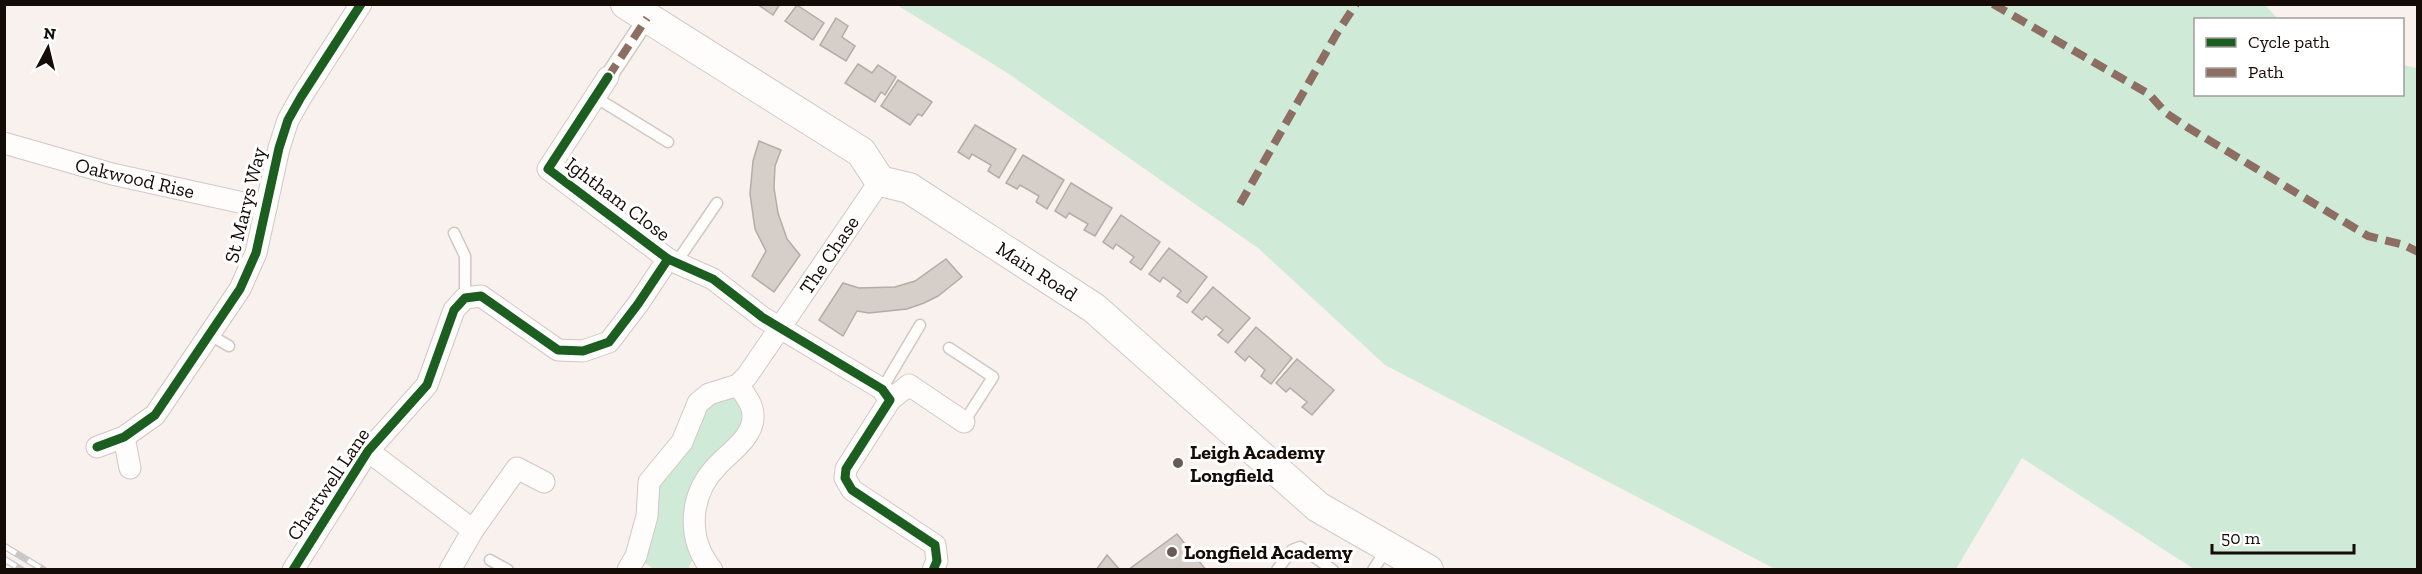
<svg xmlns="http://www.w3.org/2000/svg" width="2422" height="574" font-family="'Zilla Slab',serif">
<style>
.green{fill:#cfead6}
.building{fill:#d6cec9;stroke:#b4aca6;stroke-width:1.5}
.lines{fill:none;stroke-linecap:round;stroke-linejoin:round}
.service-casing{stroke:#d1c8c4;stroke-width:13}
.pedestrian-casing{stroke:#d1c8c4;stroke-width:19}
.minor-casing{stroke:#d1c8c4;stroke-width:23}
.secondary-casing{stroke:#d1c8c4;stroke-width:32}
.service{stroke:#fefdfc;stroke-width:10}
.pedestrian{stroke:#fefdfc;stroke-width:16}
.minor{stroke:#fefdfc;stroke-width:21}
.secondary{stroke:#fefdfc;stroke-width:30}
.rail-casing{stroke:#cac7c6;stroke-width:7}
.rail{stroke:#fff;stroke-width:4.5;stroke-dasharray:14;stroke-linecap:butt}
.quiet{stroke:#8d6e63;stroke-width:8;stroke-dasharray:15 8;stroke-linecap:butt}
.cycleway-casing{stroke:#fff;stroke-width:13}
.cycleway{stroke:#1b5e20;stroke-width:9}
.poi-dot{fill:#655c58;stroke:#fff;stroke-width:2}
.labels{text-anchor:middle;stroke-width:6;stroke-linejoin:round;paint-order:stroke}
.street-label{font-size:20px;fill:#150b07;stroke:#fff}
.poi-label{font-size:20px;font-weight:bold;fill:#150b07;stroke:#fff;text-anchor:start}
</style>
<rect width="100%" height="100%" fill="#f9f1ee"/>
<g class="green">
<path d="M 897,5 L 2265,5 L 2278,19 L 2196,20 L 2196,94 L 2402,94 L 2403,65 L 2417,68 L 2417,569 L 2194,569 L 2022,458 L 1956,569 L 1775,569 L 1385,365 L 1258,248 L 1009,74 Z"/>
<path d="M 732,397 L 739,400 L 746,424 L 706,469 L 697,557 L 692,560 L 688,569 L 654,569 L 640,560 L 654,488 L 707,403 Z"/>
</g>
<g class="building">
<path d="M 757,4 L 780,4 L 773,15 Z"/>
<path d="M 797,5 L 824,23 L 813,40 L 785,21 Z"/>
<path d="M 836,18 L 848,26 L 842,37 L 855,46 L 846,61 L 820,45 Z"/>
<path d="M 858,64 L 872,73 L 878,65 L 896,77 L 885,95 L 881,92 L 875,102 L 845,83 Z"/>
<path d="M 898,80 L 932,102 L 922,116 L 918,114 L 910,125 L 881,106 Z"/>
<path d="M 975,125 L 1016,149 L 999,178 L 988,171 L 991,165 L 972,154 L 969,159 L 958,152 Z"/>
<path d="M 759,141 L 781,150 L 775,166 L 774,188 L 778,213 L 787,239 L 800,255 L 774,292 L 752,276 L 766,251 L 755,229 L 750,194 L 753,161 Z"/>
<path d="M 1023,155 L 1064,180 L 1047,209 L 1036,202 L 1039,196 L 1020,185 L 1017,189 L 1006,183 Z"/>
<path d="M 1071,183 L 1112,208 L 1095,236 L 1084,230 L 1088,224 L 1069,213 L 1066,218 L 1055,211 Z"/>
<path d="M 1121,215 L 1160,242 L 1141,270 L 1130,262 L 1134,257 L 1116,244 L 1113,249 L 1103,242 Z"/>
<path d="M 1169,248 L 1207,277 L 1187,303 L 1177,296 L 1181,291 L 1163,277 L 1160,282 L 1149,274 Z"/>
<path d="M 946,259 L 962,277 L 938,296 L 924,303 L 907,309 L 869,313 L 857,311 L 843,336 L 819,320 L 843,283 L 859,288 L 895,287 L 915,281 Z"/>
<path d="M 1213,287 L 1250,318 L 1228,343 L 1218,335 L 1223,330 L 1206,316 L 1202,320 L 1192,312 Z"/>
<path d="M 1256,327 L 1292,358 L 1271,384 L 1261,376 L 1265,370 L 1249,356 L 1245,361 L 1235,352 Z"/>
<path d="M 1297,359 L 1334,390 L 1312,415 L 1302,407 L 1307,402 L 1290,388 L 1286,392 L 1276,383 Z"/>
<path d="M 1177,534 L 1206,570 L 1128,570 Z"/>
<path d="M 1107,555 L 1120,570 L 1096,570 Z"/>
</g>
<g class="lines">
<g class="service-casing">
<g id="service">
<path d="M 595,97 L 668,142"/>
<path d="M 454,233 L 465,256 L 465,298"/>
<path d="M 676,263 L 717,203"/>
<path d="M 210,335 L 229,346"/>
<path d="M 949,348 L 993,377 L 964,422"/>
<path d="M 882,389 L 920,325"/>
<path d="M 490,560 L 508,570"/>
<path d="M 1277,570 L 1292,550 L 1300,547 L 1333,570"/>
<path d="M 1373,570 L 1386,550"/>
</g>
</g>
<g class="pedestrian-casing">
<path id="pedestrian" d="M 608,77 L 647,18"/>
</g>
<g class="minor-casing">
<g id="minor">
<path d="M 608,77 L 548,169 L 668,259 L 713,279 L 762,317 L 882,389 L 890,400 L 846,469 L 845,478 L 852,490 L 935,545 L 937,561 L 933,570"/>
<path d="M 4,143 L 112,174 L 266,208"/>
<path d="M 890,400 L 909,385 L 964,422"/>
<path d="M 124,437 L 130,468"/>
<path d="M 97,447 L 124,437 L 155,415 L 240,289 L 256,253 L 279,148 L 288,120 L 301,97 L 361,4"/>
<path d="M 368,451 L 473,530"/>
<path d="M 293,570 L 368,451 L 427,385 L 454,310 L 465,298 L 481,296 L 558,350 L 583,351 L 609,342 L 638,304 L 668,259"/>
<path d="M 450,570 L 473,530 L 517,468 L 544,482"/>
<path d="M 628,570 L 636,556 L 647,516 L 649,482 L 682,442 L 698,403 L 709,394 L 738,385 L 747,376 L 880,181"/>
<path d="M 712,570 C 686,538 689,494 718,465 C 730,452 752,438 753,418 C 754,405 745,395 738,385"/>
</g>
</g>
<g class="secondary-casing">
<path id="secondary" d="M 626,4 L 861,152 L 880,181 L 909,188 L 1094,308 L 1318,507 L 1428,570"/>
</g>
<use href="#service" class="service"/>
<use href="#pedestrian" class="pedestrian"/>
<use href="#minor" class="minor"/>
<use href="#secondary" class="secondary"/>
<g class="rail-casing">
<g id="rail">
<path d="M 4,546 L 44,570"/>
<path d="M 4,559 L 22,570"/>
</g>
</g>
<use href="#rail" class="rail"/>
<g class="quiet">
<path d="M 1993,4 L 2149,94 L 2166,113 L 2187,127 L 2368,236 L 2404,245 L 2418,252"/>
<path d="M 608,77 L 647,18"/>
<path d="M 1240,204 L 1337,33 L 1356,4"/>
</g>
<g class="cycleway-casing">
<g id="cycleway">
<path d="M 608,77 L 548,169 L 668,259 L 713,279 L 762,317 L 882,389 L 890,400 L 846,469 L 845,478 L 852,490 L 935,545 L 937,561 L 933,570"/>
<path d="M 97,447 L 124,437 L 155,415 L 240,289 L 256,253 L 279,148 L 288,120 L 301,97 L 361,4"/>
<path d="M 293,570 L 368,451 L 427,385 L 454,310 L 465,298 L 481,296 L 558,350 L 583,351 L 609,342 L 638,304 L 668,259"/>
</g>
</g>
<use href="#cycleway" class="cycleway"/>
</g>
<g class="poi-dot">
<circle cx="1178" cy="463" r="6"/>
<circle cx="1172" cy="552" r="6"/>
</g>
<g class="labels">
<g class="street-label">
<text transform="translate(135 178) rotate(13)" y="7">Oakwood Rise</text>
<text transform="translate(618 199) rotate(37)" y="7">Ightham Close</text>
<text transform="translate(245 205) rotate(-76)" y="7">St Marys Way</text>
<text transform="translate(829 255) rotate(-56)" y="7">The Chase</text>
<text transform="translate(1037 271) rotate(33)" y="7">Main Road</text>
<text transform="translate(328 484) rotate(-56)" y="7">Chartwell Lane</text>
</g>
<g class="poi-label">
<text x="1190" y="459">Leigh Academy<tspan x="1190" dy="23">Longfield</tspan></text>
<text x="1184" y="559">Longfield Academy</text>
</g>
</g>
<rect width="2422" height="574" fill="none" stroke="#150b07" stroke-width="12"/>
<rect x="2194" y="18" width="210" height="78" fill="#ffffff" stroke="#a19d9c" stroke-width="1.5"/>
<rect x="2206" y="38" width="30" height="9" fill="#1b5e20" stroke="#a19d9c" stroke-width="1.5"/>
<text x="2248" y="48" font-size="18" fill="#150b07">Cycle path</text>
<rect x="2206" y="68" width="30" height="9" fill="#8d6e63" stroke="#a19d9c" stroke-width="1.5"/>
<text x="2248" y="78" font-size="18" fill="#150b07">Path</text>
<g transform="translate(48 48) rotate(7)" stroke="#ffffff" stroke-width="4.5" paint-order="stroke">
<path d="M0-4.5L10 22L0 15L-10 22Z" fill="#150b07"/>
<text y="-9" font-size="16" font-weight="bold" text-anchor="middle" fill="#150b07">N</text>
</g>
<path d="M2212 544v9h142v-9" fill="none" stroke="#150b07" stroke-width="3"/>
<text x="2221" y="544" font-size="18" fill="#150b07" stroke="#ffffff" stroke-width="4.5" paint-order="stroke">50 m</text>
</svg>
